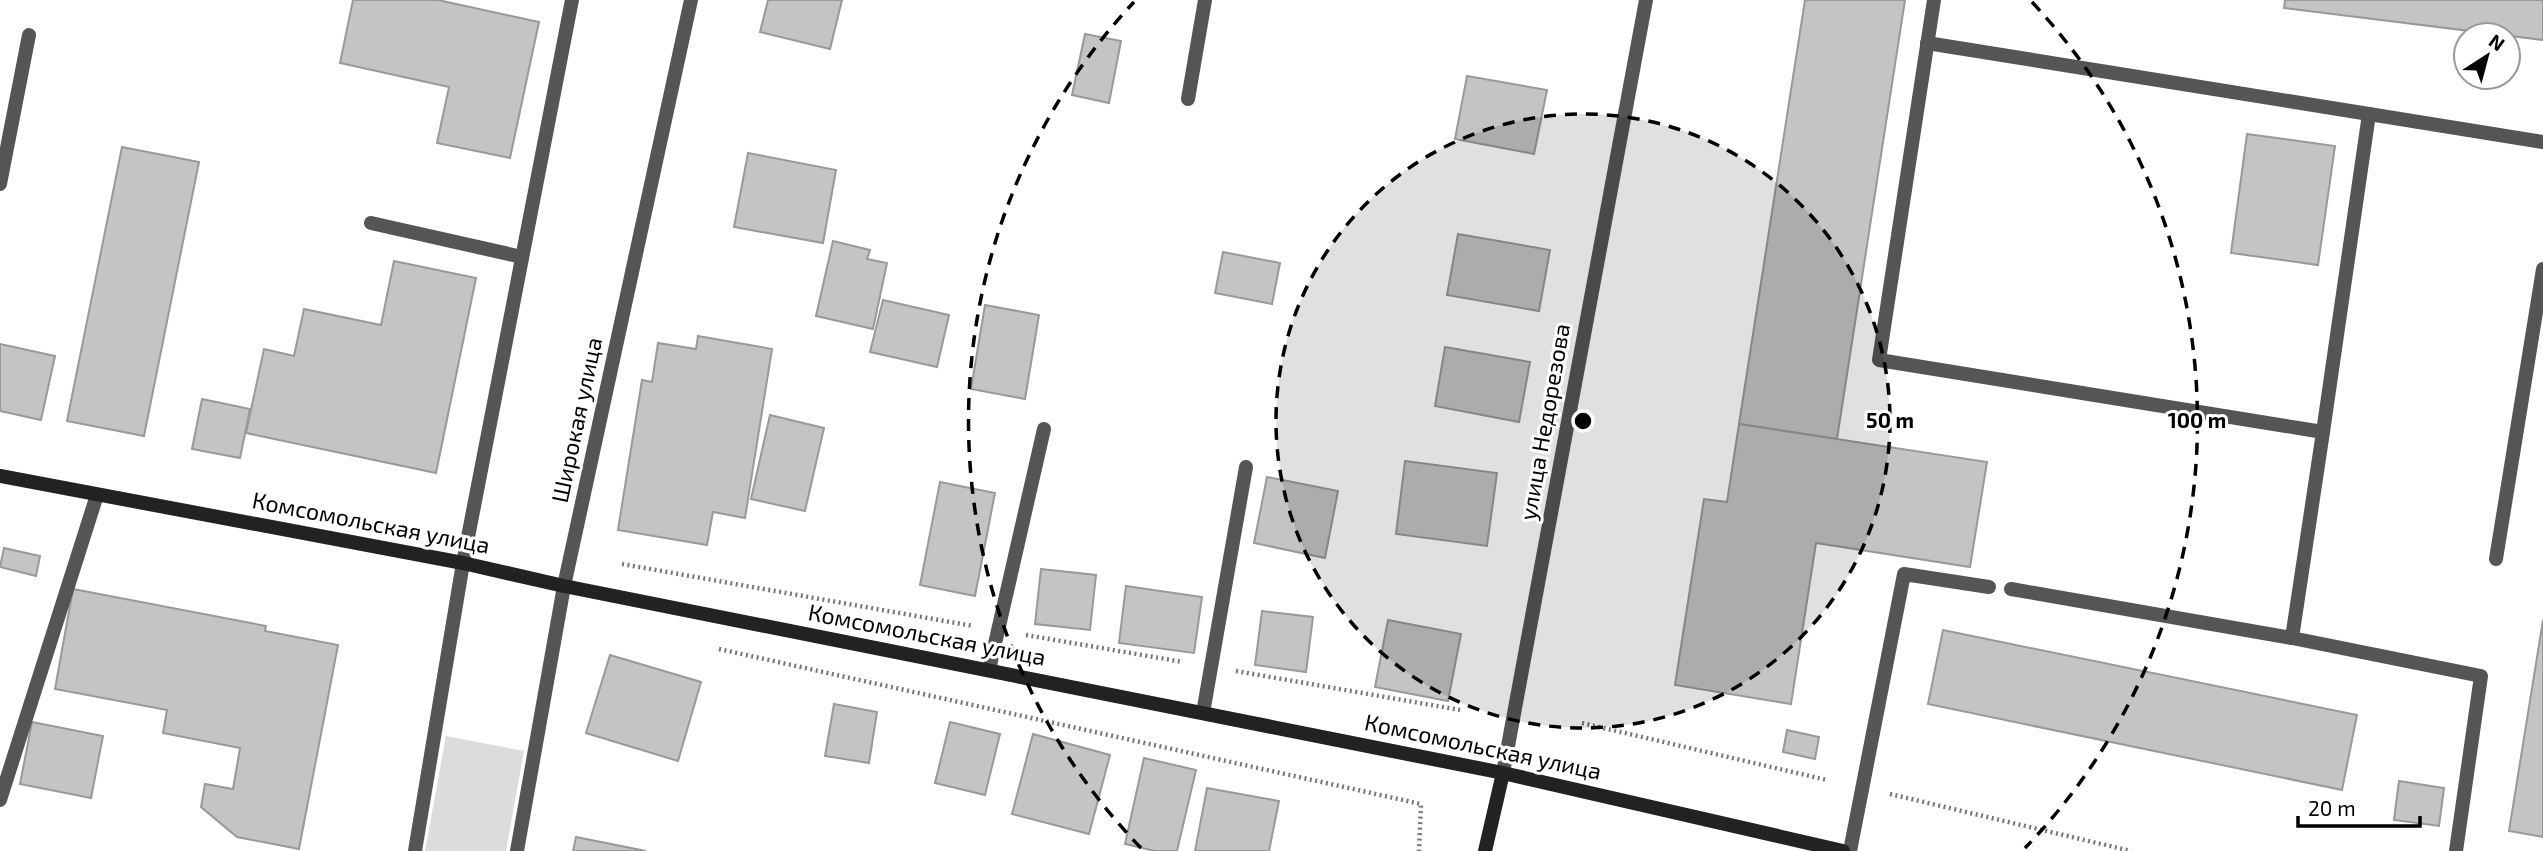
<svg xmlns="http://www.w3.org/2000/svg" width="2543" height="851" font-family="'Exo 2',sans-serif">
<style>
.green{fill:#dcdcdc}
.building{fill:#c4c4c4;stroke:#999;stroke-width:2}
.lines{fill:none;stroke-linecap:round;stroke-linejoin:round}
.path{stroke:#777;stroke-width:4.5;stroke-dasharray:2 3.5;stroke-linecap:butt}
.lane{stroke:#555;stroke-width:14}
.street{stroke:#555;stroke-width:14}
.secondary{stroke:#222;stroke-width:14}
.ring{fill:none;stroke:#000;stroke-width:3.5;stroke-dasharray:12 9}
.labels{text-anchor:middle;stroke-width:6;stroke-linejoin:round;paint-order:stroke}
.street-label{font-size:23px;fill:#000;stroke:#fff}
.centre{fill:#000;stroke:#fff;stroke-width:3.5}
.ring-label{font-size:21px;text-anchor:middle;font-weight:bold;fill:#000;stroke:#fff;stroke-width:6;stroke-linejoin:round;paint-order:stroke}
</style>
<rect width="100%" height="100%" fill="#fff"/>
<path class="green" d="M 446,736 L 524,751 L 506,851 L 425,851 Z"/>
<g class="building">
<path d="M 353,0 L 438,0 L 539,22 L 510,158 L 437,143 L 449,87 L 340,63 Z"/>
<path d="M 768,0 L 842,0 L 830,49 L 760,32 Z"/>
<path d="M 1805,0 L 1905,0 L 1837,439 L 1739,424 Z"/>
<path d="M 2285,0 L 2543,0 L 2543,40 L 2284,8 Z"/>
<path d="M 1085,34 L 1121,41 L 1109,103 L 1072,95 Z"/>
<path d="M 1467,76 L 1547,90 L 1534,154 L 1455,139 Z"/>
<path d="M 2247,134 L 2335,146 L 2318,265 L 2231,253 Z"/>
<path d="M 122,147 L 199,162 L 144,436 L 67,421 Z"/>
<path d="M 748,153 L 836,170 L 823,243 L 734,227 Z"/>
<path d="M 1458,234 L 1550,250 L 1539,311 L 1447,295 Z"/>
<path d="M 833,241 L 870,250 L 867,259 L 887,263 L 873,329 L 816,316 Z"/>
<path d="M 1223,252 L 1280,263 L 1272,304 L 1215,293 Z"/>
<path d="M 394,261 L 476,278 L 436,473 L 246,433 L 264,349 L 294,356 L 304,309 L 381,325 Z"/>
<path d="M 883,300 L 949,315 L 937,367 L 870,352 Z"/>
<path d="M 985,305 L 1039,315 L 1025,399 L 971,389 Z"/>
<path d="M 698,336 L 772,349 L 745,518 L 713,512 L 707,545 L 618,530 L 642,380 L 652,382 L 658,343 L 696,349 Z"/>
<path d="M 0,344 L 55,356 L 41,420 L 0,411 Z"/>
<path d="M 1445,347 L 1530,362 L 1519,422 L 1435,406 Z"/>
<path d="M 202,399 L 250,409 L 240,458 L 192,449 Z"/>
<path d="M 770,415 L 824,428 L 805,511 L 751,499 Z"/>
<path d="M 1739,424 L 1987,462 L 1970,567 L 1816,543 L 1791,704 L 1675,685 L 1704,499 L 1727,502 Z"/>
<path d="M 1405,461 L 1497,473 L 1487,546 L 1396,534 Z"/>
<path d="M 1267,477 L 1338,491 L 1325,558 L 1254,543 Z"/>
<path d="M 940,482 L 995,493 L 975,596 L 920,585 Z"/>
<path d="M 4,548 L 40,556 L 36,576 L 0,567 Z"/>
<path d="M 1041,569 L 1096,575 L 1090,630 L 1035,624 Z"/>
<path d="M 1126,586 L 1202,597 L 1194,653 L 1119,643 Z"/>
<path d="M 73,589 L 266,626 L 265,631 L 338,645 L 299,849 L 237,837 L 201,807 L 205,784 L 233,789 L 240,748 L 163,733 L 167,710 L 55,689 Z"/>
<path d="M 1262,611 L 1313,617 L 1306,672 L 1255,665 Z"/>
<path d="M 1388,620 L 1461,634 L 1448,701 L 1375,687 Z"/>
<path d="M 2543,620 L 2543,837 L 2509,831 Z"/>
<path d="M 1943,630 L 2357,715 L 2342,790 L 1928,704 Z"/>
<path d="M 610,655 L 701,682 L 678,761 L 586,733 Z"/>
<path d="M 834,704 L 877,712 L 869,763 L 825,756 Z"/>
<path d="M 32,722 L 103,736 L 91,798 L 20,784 Z"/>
<path d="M 950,722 L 1000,734 L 985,795 L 935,783 Z"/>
<path d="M 1787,730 L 1819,737 L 1815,759 L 1783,752 Z"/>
<path d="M 1033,734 L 1110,755 L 1089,834 L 1012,814 Z"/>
<path d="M 1144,758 L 1196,770 L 1177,851 L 1155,851 L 1125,844 Z"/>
<path d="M 2399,781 L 2444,788 L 2439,826 L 2394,820 Z"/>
<path d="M 1207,788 L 1279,801 L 1269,851 L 1195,851 Z"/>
<path d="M 576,837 L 646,851 L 573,851 Z"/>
</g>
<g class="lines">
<g class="path">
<path d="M 622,564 L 973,626"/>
<path d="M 1026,635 L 1183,662"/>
<path d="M 719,649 L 1421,804 L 1419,851"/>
<path d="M 1236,671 L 1460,710"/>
<path d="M 1582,723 L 1827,780"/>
<path d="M 1890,794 L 2131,851"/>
</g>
<g class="lane">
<path d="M 1934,0 L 1879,360 L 2323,432 L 2292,638 L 2481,676 L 2456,851"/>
<path d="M 1927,43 L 2543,142"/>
<path d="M 1188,99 L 1205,0"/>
<path d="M 0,184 L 29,35"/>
<path d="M 371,223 L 522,257"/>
<path d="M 2323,432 L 2369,114"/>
<path d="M 2496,559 L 2543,269"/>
<path d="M 2011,589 L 2292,638"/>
<path d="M 989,670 L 1044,429"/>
<path d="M 1203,713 L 1246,467"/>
<path d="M 0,800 L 97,495"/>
<path d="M 1850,851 L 1904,574 L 1989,587"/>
</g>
<g class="street">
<path d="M 1503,773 L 1646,0"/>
<path d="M 415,851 L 463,563 L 572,0"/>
<path d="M 517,851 L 564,586 L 691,0"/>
</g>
<g class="secondary">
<path d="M 0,476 L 463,563 L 564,586 L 1503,773 L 1843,851"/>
<path d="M 1485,851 L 1503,773"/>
</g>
</g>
<circle cx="1583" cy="421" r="307" fill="#000" fill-opacity=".12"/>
<g class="ring">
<circle cx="1583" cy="421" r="307"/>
<path d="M1141 848A614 614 0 0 1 1134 2M2032 2A614 614 0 0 1 2025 848"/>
</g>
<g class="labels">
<g class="street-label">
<text transform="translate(577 420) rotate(-78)" y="8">Широкая улица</text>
<text transform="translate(1545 422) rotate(-80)" y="8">улица Недорезова</text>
<text transform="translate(371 523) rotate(11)" y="8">Комсомольская улица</text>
<text transform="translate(927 635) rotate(11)" y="8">Комсомольская улица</text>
<text transform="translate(1483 747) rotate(12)" y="8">Комсомольская улица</text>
</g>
</g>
<circle cx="1583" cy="421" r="10" class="centre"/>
<g class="ring-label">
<text x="1890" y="428">50 m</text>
<text x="2197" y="428">100 m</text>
</g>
<g transform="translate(2487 56) rotate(36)"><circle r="33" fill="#ffffff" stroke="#999999" stroke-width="2"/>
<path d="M0-5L12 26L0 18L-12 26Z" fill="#000000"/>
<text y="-10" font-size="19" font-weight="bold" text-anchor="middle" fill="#000000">N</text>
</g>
<path d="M2298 816v10h122v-10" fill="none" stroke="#000000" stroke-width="3.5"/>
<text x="2308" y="816" font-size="21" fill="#000000" stroke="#ffffff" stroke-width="5" paint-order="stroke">20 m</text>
</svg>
